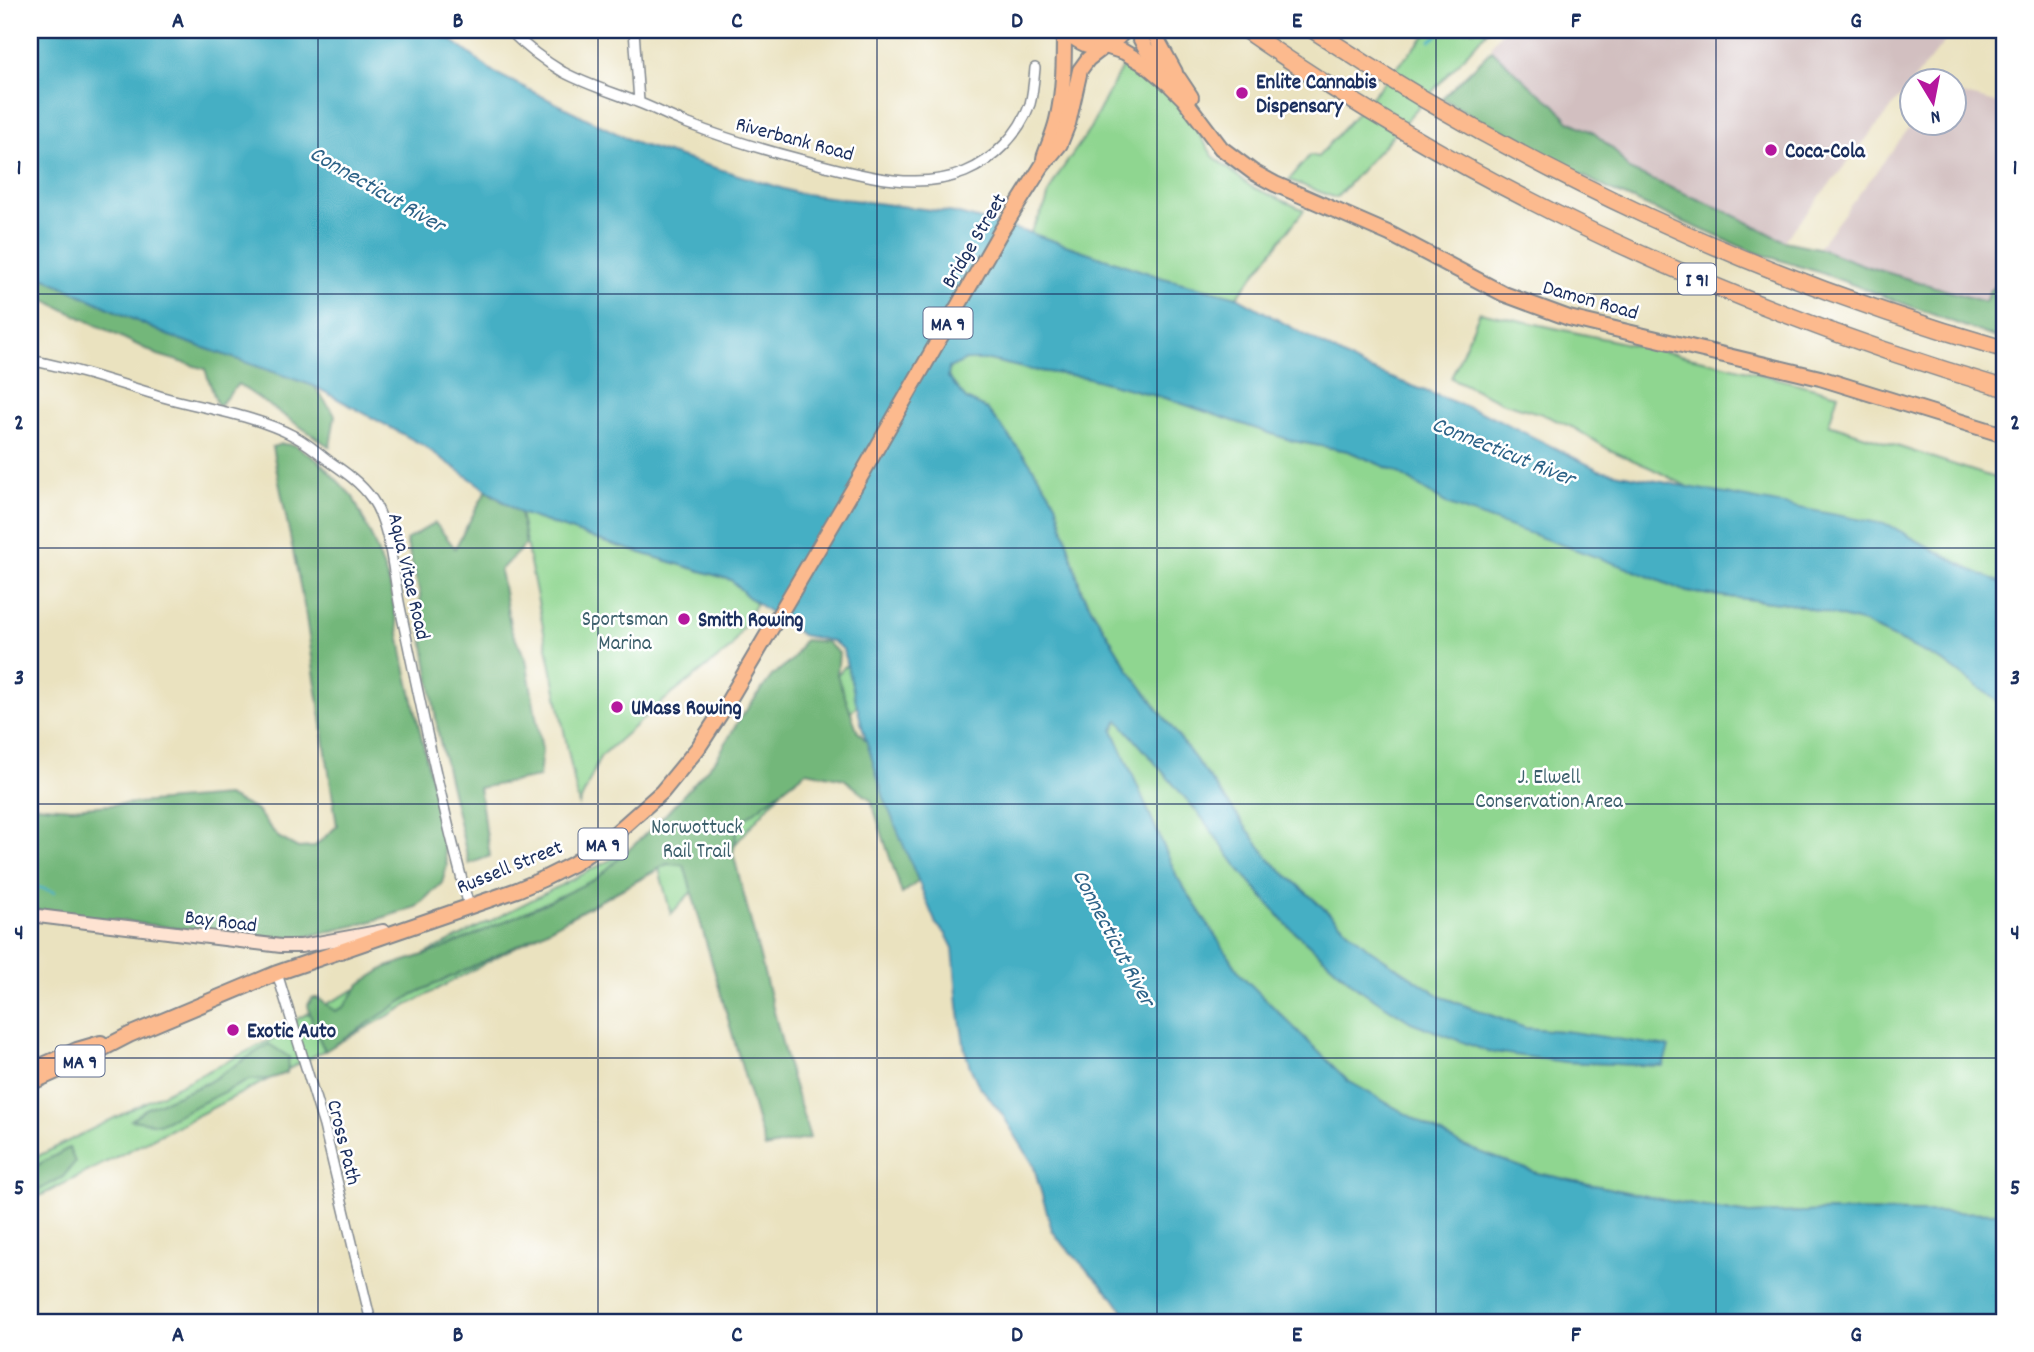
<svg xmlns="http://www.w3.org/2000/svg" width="2034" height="1352" font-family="Dekko,sans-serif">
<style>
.industrial{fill:#d2bfc0}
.green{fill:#8fd690;stroke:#558277;stroke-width:2}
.forest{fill:#73b77a;stroke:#47736c;stroke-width:2}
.water{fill:#45afc4;stroke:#306f91;stroke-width:2}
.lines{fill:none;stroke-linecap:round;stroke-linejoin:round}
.stream{stroke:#45afc4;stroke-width:2.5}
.minor-casing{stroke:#82888e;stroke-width:12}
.secondary-casing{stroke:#82888e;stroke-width:16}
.primary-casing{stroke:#82888e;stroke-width:18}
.trunk-casing{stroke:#82888e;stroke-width:18}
.motorway-casing{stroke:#82888e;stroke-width:19}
.minor{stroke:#fff;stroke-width:9}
.secondary{stroke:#fee3d2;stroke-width:12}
.primary{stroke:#fcba8e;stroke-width:14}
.trunk{stroke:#fcba8e;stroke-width:14}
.motorway{stroke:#fcba8e;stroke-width:16}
.grid{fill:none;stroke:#1b2f5e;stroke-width:2;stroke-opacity:0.55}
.poi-dot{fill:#b5179e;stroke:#fff;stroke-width:2.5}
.labels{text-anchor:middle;stroke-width:5;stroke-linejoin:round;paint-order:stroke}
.shield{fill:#fff;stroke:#5f6d8e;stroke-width:2}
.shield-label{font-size:19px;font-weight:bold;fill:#1b2f5e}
.poi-label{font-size:21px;font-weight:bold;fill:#1b2f5e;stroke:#fff;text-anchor:start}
.street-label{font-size:21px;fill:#1b2f5e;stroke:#fff}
.park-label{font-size:21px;fill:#3e616d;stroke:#fff}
.water-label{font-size:23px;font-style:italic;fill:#2c6287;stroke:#fff}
.neatline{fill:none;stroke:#1b2f5e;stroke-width:2.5}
.grid-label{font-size:23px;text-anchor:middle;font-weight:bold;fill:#1b2f5e}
</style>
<rect width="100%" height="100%" fill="#fff"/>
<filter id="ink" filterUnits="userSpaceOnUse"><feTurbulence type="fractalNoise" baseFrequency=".0143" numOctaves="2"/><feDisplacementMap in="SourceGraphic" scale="14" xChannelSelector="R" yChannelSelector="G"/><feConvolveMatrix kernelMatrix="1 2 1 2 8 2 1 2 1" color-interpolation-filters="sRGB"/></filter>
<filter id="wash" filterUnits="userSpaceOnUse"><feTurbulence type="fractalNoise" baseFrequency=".00686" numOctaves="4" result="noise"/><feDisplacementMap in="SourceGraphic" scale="28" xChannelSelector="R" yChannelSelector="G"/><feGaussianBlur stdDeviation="1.57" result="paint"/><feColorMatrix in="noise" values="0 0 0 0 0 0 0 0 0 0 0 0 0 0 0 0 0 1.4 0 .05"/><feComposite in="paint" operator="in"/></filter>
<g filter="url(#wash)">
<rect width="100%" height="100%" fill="#eae2bf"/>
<g class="industrial">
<path d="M 1503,30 L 1954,30 L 1784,241 L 1728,212 L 1629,170 L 1616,152 L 1594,133 L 1569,121 L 1555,105 L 1534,89 L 1492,50 L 1492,44 Z"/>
<path d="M 1954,92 L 2004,105 L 2004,277 L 1999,284 L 1990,290 L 1986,302 L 1869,267 L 1818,248 L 1913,123 L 1954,122 Z"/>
</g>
<g class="green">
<path d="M 1430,30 L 1488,30 L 1336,198 L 1289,180 L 1310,155 L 1318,157 Z"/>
<path d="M 1122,67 L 1175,99 L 1191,121 L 1213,156 L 1250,186 L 1304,210 L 1237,297 L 1163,278 L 1030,233 L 1046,204 L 1049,192 L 1058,175 L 1088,132 Z"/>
<path d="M 1480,312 L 1717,363 L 1838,394 L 1829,424 L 2004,481 L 2004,590 L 1963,565 L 1923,550 L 1698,492 L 1653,469 L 1610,450 L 1574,428 L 1542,414 L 1501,402 L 1451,378 Z"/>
<path d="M 966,360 L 989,360 L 1032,370 L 1085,377 L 1168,399 L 1293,441 L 1348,451 L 1395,471 L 1687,592 L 1796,605 L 1864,623 L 1944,662 L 2004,706 L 2004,1213 L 1830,1211 L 1749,1214 L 1669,1201 L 1537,1173 L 1461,1145 L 1348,1081 L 1241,975 L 1177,877 L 1113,730 L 1119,719 L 1200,815 L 1239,869 L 1287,925 L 1359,989 L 1565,1062 L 1662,1066 L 1572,1032 L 1525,1028 L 1442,997 L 1369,949 L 1271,861 L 1129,670 L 1082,592 L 1056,503 L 1030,463 L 987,409 L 966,399 L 948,377 L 949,368 Z"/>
<path d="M 520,513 L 614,545 L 731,580 L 747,596 L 756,603 L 731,648 L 662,702 L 600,757 L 579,805 Z"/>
<path d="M 937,567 L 956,593 L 729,851 L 671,914 L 659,869 L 312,1057 L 30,1201 L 30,1160 L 288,1031 L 297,1019 L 652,839 L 837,675 Z"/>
</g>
<g class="forest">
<path d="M 1492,50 L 1534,89 L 1555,105 L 1569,121 L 1594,133 L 1616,152 L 1629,170 L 1728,212 L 1784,241 L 1818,248 L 1869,267 L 1985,302 L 1990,290 L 1999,284 L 2004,285 L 2004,341 L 1824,274 L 1751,251 L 1610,190 L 1502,133 L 1442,98 Z"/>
<path d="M 30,271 L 167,335 L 314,386 L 335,415 L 330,447 L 238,384 L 218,407 L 205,369 L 158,355 L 47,301 L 30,303 Z"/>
<path d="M 282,444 L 295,445 L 320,462 L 353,497 L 372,538 L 390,585 L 405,666 L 435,796 L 447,866 L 442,883 L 416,907 L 366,923 L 292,940 L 258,939 L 30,909 L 30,805 L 72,808 L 227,796 L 256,810 L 278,837 L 298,848 L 314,847 L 337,826 L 305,610 L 272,447 Z"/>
<path d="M 486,491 L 520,513 L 526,544 L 500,570 L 511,630 L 526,659 L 542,750 L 539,777 L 479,788 L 490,856 L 469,864 L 439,737 L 421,627 L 420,594 L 406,540 L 435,523 L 455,548 Z"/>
<path d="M 804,640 L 826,642 L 839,653 L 837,675 L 858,732 L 875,750 L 920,880 L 902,894 L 871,800 L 844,779 L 807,771 L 738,824 L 733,853 L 788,1066 L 810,1138 L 765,1148 L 684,865 L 667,864 L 523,943 L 414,994 L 325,1051 L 313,1026 L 308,1005 L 312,998 L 318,998 L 335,1011 L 344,1007 L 360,984 L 387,967 L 442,949 L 541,905 L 596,879 L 634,845 L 667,813 L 717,758 L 739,720 L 772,676 L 793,659 Z"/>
<path d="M 269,1044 L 289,1057 L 287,1073 L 269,1079 L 249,1080 L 159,1124 L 131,1120 L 145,1109 L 207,1083 Z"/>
<path d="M 69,1148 L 75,1162 L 63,1177 L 30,1195 L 30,1169 Z"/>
</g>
<path class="water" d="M 30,30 L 438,30 L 495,73 L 638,144 L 797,193 L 955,213 L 1030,233 L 1163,278 L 1237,297 L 1363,367 L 1493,417 L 1599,470 L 1889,525 L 1969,569 L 2004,584 L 2004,706 L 1944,662 L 1864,623 L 1796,605 L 1687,592 L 1630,569 L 1449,505 L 1395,471 L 1348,451 L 1293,441 L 1168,399 L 1085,377 L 1032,370 L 989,360 L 966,360 L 949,368 L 948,377 L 966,399 L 987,409 L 1030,463 L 1056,503 L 1082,593 L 1129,670 L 1271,861 L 1369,949 L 1442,997 L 1525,1028 L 1572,1032 L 1669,1047 L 1663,1066 L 1565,1062 L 1486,1051 L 1411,1022 L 1359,989 L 1287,925 L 1239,869 L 1200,815 L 1118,720 L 1113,730 L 1177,877 L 1241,975 L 1348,1081 L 1461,1145 L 1537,1173 L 1669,1201 L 1749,1214 L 1830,1211 L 2004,1213 L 2004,1322 L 1131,1322 L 1114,1298 L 1060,1241 L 1052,1230 L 1033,1164 L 1002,1114 L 978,1084 L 970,1067 L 965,1050 L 958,1006 L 953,948 L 946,934 L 936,924 L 884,798 L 863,730 L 843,649 L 832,641 L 802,635 L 747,596 L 731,580 L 614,545 L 520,513 L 421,444 L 314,386 L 167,335 L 30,271 Z"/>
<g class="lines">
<g class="stream">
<path d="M 1430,41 L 1444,30"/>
<path d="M 30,885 L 55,892"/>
</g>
</g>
</g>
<g filter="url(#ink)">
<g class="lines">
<g class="minor-casing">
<g id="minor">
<path d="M 509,30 C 525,46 543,60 563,72 C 587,85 612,92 637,102 C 654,108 669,117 686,123 C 724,138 764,150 803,160 C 854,173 914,193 965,172 C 994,160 1019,134 1030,104 C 1033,93 1034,79 1035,68"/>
<path d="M 634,30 L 639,102"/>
<path d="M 30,360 C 75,369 118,383 163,397 C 206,409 254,415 294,436 C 307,443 318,452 329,461 C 345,472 361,483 372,499 C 391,527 393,574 400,607 C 421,707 442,807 469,906"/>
<path d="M 277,973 L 324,1126 L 371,1322"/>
</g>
</g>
<g class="secondary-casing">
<path id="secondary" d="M 30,915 L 281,946 L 301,946 L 383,931"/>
</g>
<g class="primary-casing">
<g id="primary">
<path d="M 1136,30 L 1146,49 L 1179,79 L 1191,97"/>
<path d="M 1152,30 L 1175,72"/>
<path d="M 1105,46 L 1124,52 L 1146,65 L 1169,84 L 1184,99 L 1221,148 L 1253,172 L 1275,184 L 1390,234 L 1504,294 L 1569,318 L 1820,378 L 2004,435"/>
</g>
</g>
<g class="trunk-casing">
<g id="trunk">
<path d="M 1065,30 C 1085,50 1106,54 1125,30"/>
<path d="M 1044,158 C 1048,146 1054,133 1057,120 C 1064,91 1064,60 1064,30"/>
<path d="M 30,1071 L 77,1050 L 101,1043"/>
<path d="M 30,1083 L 77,1062 L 129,1035 L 277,973 L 517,890 L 543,879 L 573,864 L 608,840 L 662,792 L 698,748 L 726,705 L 858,481 L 1001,231 L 1042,166 L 1060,144 L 1068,124 L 1080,70 L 1088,59 L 1105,46"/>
</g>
</g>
<g class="motorway-casing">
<g id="motorway">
<path d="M 1245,30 C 1477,191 1734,309 2004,388"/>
<path d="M 1313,30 C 1525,170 1759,279 2004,349"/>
</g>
</g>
<use href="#minor" class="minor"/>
<use href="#secondary" class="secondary"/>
<use href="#primary" class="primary"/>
<use href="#trunk" class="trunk"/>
<use href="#motorway" class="motorway"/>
</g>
</g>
<path class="grid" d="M 318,30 L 318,1322M 598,30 L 598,1322M 877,30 L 877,1322M 1157,30 L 1157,1322M 1436,30 L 1436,1322M 1716,30 L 1716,1322M 30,294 L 2004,294M 30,548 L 2004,548M 30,804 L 2004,804M 30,1058 L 2004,1058"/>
<g class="poi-dot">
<circle cx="1242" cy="93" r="7"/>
<circle cx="1771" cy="150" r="7"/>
<circle cx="684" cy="619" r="7"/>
<circle cx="617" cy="707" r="7"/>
<circle cx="233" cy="1030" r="7"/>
</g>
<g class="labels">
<g class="shield">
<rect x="1678" y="263.5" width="38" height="31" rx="5"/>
<rect x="923.5" y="307.5" width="49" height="31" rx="5"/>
<rect x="578.5" y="828.5" width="49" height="31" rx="5"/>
<rect x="55.5" y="1045.5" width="49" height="31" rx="5"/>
</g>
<g class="shield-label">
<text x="1697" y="286">I 91</text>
<text x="948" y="330">MA 9</text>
<text x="603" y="851">MA 9</text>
<text x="80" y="1068">MA 9</text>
</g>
<g class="poi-label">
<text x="1256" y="88">Enlite Cannabis<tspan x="1256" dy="24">Dispensary</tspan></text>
<text x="1785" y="157">Coca-Cola</text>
<text x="698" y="626">Smith Rowing</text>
<text x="631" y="714">UMass Rowing</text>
<text x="247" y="1037">Exotic Auto</text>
</g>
<g class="street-label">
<text transform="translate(795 138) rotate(15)" y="7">Riverbank Road</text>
<text transform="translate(973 240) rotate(-59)" y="7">Bridge Street</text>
<text transform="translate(1591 299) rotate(16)" y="7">Damon Road</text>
<text transform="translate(410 576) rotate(77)" y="7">Aqua Vitae Road</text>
<text transform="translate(509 866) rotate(-22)" y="7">Russell Street</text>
<text transform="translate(221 920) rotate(7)" y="7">Bay Road</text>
<text transform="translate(345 1142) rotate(76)" y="7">Cross Path</text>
</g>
<g class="park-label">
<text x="625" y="625">Sportsman<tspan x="625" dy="24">Marina</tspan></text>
<text x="1549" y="783">J. Elwell<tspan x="1549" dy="24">Conservation Area</tspan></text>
<text x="697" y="833">Norwottuck<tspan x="697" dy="24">Rail Trail</tspan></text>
</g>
<g class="water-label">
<text transform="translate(378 188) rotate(30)" y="8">Connecticut River</text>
<text transform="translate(1504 450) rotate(22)" y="8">Connecticut River</text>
<text transform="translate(1115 937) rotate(62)" y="8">Connecticut River</text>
</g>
</g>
<rect width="2034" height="1352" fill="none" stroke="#fff" stroke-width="77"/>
<g transform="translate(1933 102) rotate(170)"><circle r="33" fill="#ffffff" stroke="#a4acbf" stroke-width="2"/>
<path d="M0-5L12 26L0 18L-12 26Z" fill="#b5179e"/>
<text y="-10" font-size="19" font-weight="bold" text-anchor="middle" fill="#1b2f5e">N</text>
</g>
<rect x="38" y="38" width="1958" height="1276" class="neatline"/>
<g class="grid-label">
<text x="178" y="27">A</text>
<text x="458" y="27">B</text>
<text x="737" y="27">C</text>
<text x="1017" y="27">D</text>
<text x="1297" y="27">E</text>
<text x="1576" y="27">F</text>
<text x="1856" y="27">G</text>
<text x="19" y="174">1</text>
<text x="2015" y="174">1</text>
<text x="19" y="429">2</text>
<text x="2015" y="429">2</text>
<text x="19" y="684">3</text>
<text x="2015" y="684">3</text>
<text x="19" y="939">4</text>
<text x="2015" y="939">4</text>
<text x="19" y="1194">5</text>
<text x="2015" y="1194">5</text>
<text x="178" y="1341">A</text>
<text x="458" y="1341">B</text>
<text x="737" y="1341">C</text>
<text x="1017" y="1341">D</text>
<text x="1297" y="1341">E</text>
<text x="1576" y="1341">F</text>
<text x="1856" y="1341">G</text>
</g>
</svg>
